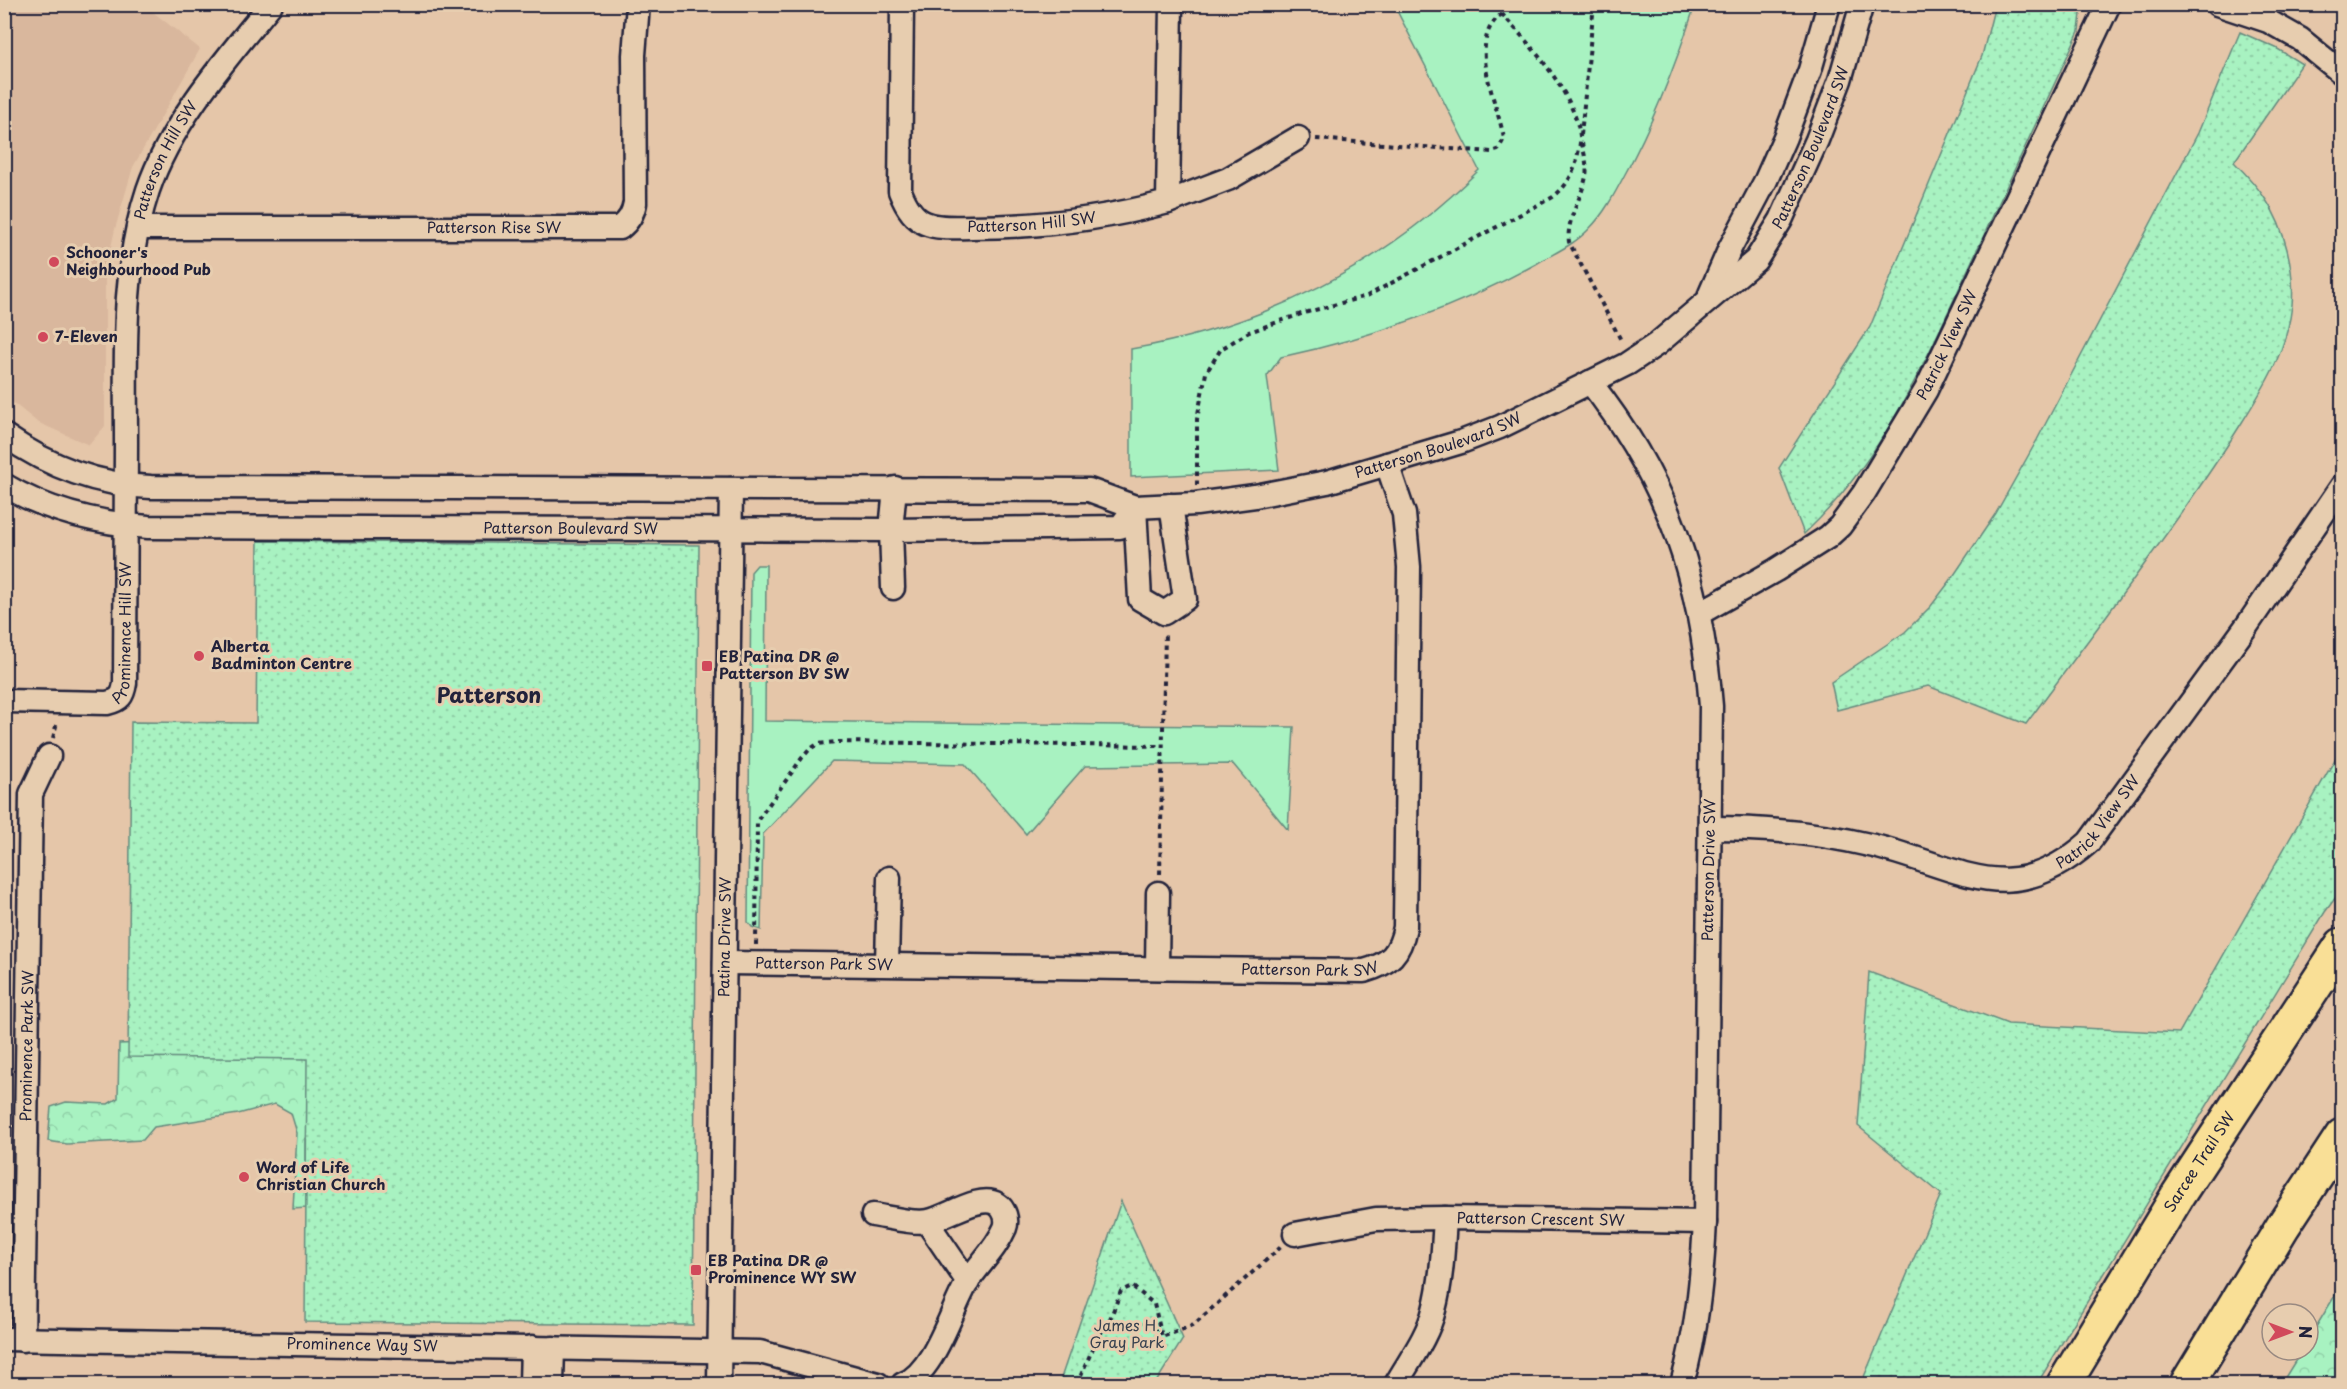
<svg xmlns="http://www.w3.org/2000/svg" width="2347" height="1389" font-family="'Playpen Sans',sans-serif">
<style>
.built{fill:#d9b79d}
.green{fill:#a8f2c1;stroke:#658a7e;stroke-width:1.5}
.forest{fill:url(#forest-crowns);stroke:#658a7e;stroke-width:1.5}
.park{fill:url(#park-dots);stroke:#658a7e;stroke-width:1.5}
.lines{fill:none;stroke-linecap:round;stroke-linejoin:round}
.minor-casing{stroke:#22223b;stroke-width:27}
.highway-casing{stroke:#22223b;stroke-width:38}
.path{stroke:#22223b;stroke-width:4;stroke-dasharray:4.5 4.5;stroke-linecap:butt}
.minor{stroke:#e7cdaf;stroke-width:22}
.highway{stroke:#f9df96;stroke-width:33}
.poi-dot{fill:#d1495b;stroke:#e7cdaf;stroke-width:2}
.labels{text-anchor:middle;stroke-width:6;stroke-linejoin:round;paint-order:stroke}
.street-label{font-size:15px;fill:#22223b;stroke:#e7cdaf}
.poi-label{font-size:15px;font-weight:bold;fill:#22223b;stroke:#e7cdaf;text-anchor:start}
.park-label{font-size:15px;fill:#36414f;stroke:#e7cdaf}
.district-label{font-size:21px;font-weight:bold;fill:#22223b;stroke:#e7cdaf}
</style>
<defs>
<pattern id="forest-crowns" width="20" height="18" patternUnits="userSpaceOnUse" patternTransform="scale(1.5)"><rect width="20" height="18" fill="#a8f2c1"/><path d="M2 6a3 3 0 1 1 6 0M12 15a3 3 0 1 1 6 0" fill="none" stroke="#90cfa7"/></pattern>
<pattern id="park-dots" width="8" height="8" patternUnits="userSpaceOnUse" patternTransform="scale(1.5)"><rect width="8" height="8" fill="#a8f2c1"/><path d="M2 2h.1M6 6h.1" fill="none" stroke="#90cfa7" stroke-width="1.8" stroke-linecap="round"/></pattern>
</defs>
<rect width="100%" height="100%" fill="#e5c6a9"/>
<filter id="ink" filterUnits="userSpaceOnUse"><feTurbulence type="fractalNoise" baseFrequency=".0167" numOctaves="2"/><feDisplacementMap in="SourceGraphic" scale="12" xChannelSelector="R" yChannelSelector="G"/><feConvolveMatrix kernelMatrix="1 2 1 2 8 2 1 2 1" color-interpolation-filters="sRGB"/></filter>
<g filter="url(#ink)">
<path class="built" d="M 4,5 L 144,5 L 200,49 L 133,167 L 115,229 L 105,274 L 105,426 L 89,445 L 37,422 L 5,396 Z"/>
<g class="green">
<path d="M 1361,5 L 1695,5 C 1676,64 1654,122 1624,176 C 1614,195 1604,214 1589,229 C 1574,245 1554,253 1536,264 C 1456,308 1370,338 1281,357 L 1267,376 L 1279,470 L 1131,477 L 1131,349 C 1264,326 1383,266 1479,170 L 1397,11 Z"/>
<path d="M 757,565 L 766,565 L 765,721 L 1294,727 L 1288,830 L 1233,764 L 1085,766 L 1026,834 L 965,764 L 832,761 L 763,834 L 761,930 L 752,927 L 748,922 L 751,572 Z"/>
</g>
<g class="forest">
<path d="M 302,1017 L 318,1096 L 306,1139 L 306,1208 L 293,1209 L 297,1133 L 291,1113 L 275,1104 L 238,1114 L 154,1127 L 143,1140 L 67,1144 L 48,1141 L 51,1107 L 66,1102 L 108,1104 L 118,1098 L 119,1044 L 142,1043 Z"/>
<path d="M 2342,1284 L 2342,1384 L 2281,1384 L 2302,1350 L 2308,1350 L 2308,1340 Z"/>
</g>
<g class="park">
<path d="M 1995,5 L 2082,5 L 2079,31 C 2043,109 2006,187 1970,265 C 1925,362 1883,460 1804,534 L 1779,468 L 1870,327 L 1982,56 Z"/>
<path d="M 2240,32 L 2276,48 L 2302,64 L 2234,162 C 2246,174 2257,186 2266,200 C 2285,228 2295,271 2292,305 C 2287,351 2265,386 2241,424 C 2221,456 2199,488 2177,519 C 2128,588 2077,655 2026,724 L 1928,686 L 1837,710 L 1831,682 L 1905,632 L 1931,606 L 1950,581 L 1996,513 L 2037,440 L 2198,133 Z"/>
<path d="M 258,541 L 699,545 L 693,1325 L 305,1322 L 307,1059 L 128,1057 L 131,722 L 256,723 Z"/>
<path d="M 2342,747 L 2342,889 L 2325,912 L 2037,1384 L 1861,1384 L 1941,1194 L 1858,1126 L 1869,972 L 2008,1024 L 2179,1033 Z"/>
<path d="M 1121,1201 L 1183,1339 L 1155,1384 L 1059,1384 Z"/>
</g>
<g class="lines">
<g class="minor-casing">
<g id="minor">
<path id="s1" d="M 902,4 L 900,191 C 905,204 913,218 925,223 C 939,229 956,227 971,227 C 1038,227 1104,219 1168,202 L 1171,4"/>
<path d="M 2217,4 L 2268,21 L 2300,39 L 2342,73"/>
<path d="M 1168,202 L 1228,179 L 1298,138"/>
<path id="s2" d="M 138,228 L 620,228 C 629,221 633,214 635,203 L 634,55 L 638,4"/>
<path d="M 1710,294 L 1730,248 L 1766,180 L 1785,137 L 1810,70 L 1829,4"/>
<path d="M 1590,382 C 1669,482 1701,580 1711,706 L 1705,1222 C 1702,1278 1697,1331 1682,1384"/>
<path id="s3" d="M 4,435 C 48,466 97,485 151,487 L 1089,490 L 1135,507 L 1196,504 L 1255,496 L 1327,482 L 1461,442 L 1500,427 L 1627,364 L 1657,344 L 1756,260 L 1781,220 L 1817,140 L 1840,80 L 1862,4"/>
<path id="s4" d="M 4,485 C 49,512 97,523 148,527 L 891,530 L 1120,527 L 1135,507"/>
<path d="M 1135,507 L 1140,599 L 1164,613 L 1185,599 L 1171,505"/>
<path d="M 893,588 L 891,530 L 895,488"/>
<path id="s5" d="M 1700,613 L 1776,570 L 1828,537 L 1840,526 L 1864,493 L 1926,390 L 2109,4"/>
<path id="s6" d="M 4,701 L 107,703 C 120,700 123,696 125,683 C 126,603 126,523 126,442 C 126,358 121,271 148,190 C 171,122 226,59 271,4"/>
<path id="s7" d="M 1710,828 C 1765,828 1821,833 1874,846 C 1960,867 2010,912 2089,842 L 2248,624 L 2342,486"/>
<path id="s8" d="M 725,963 L 1364,971 C 1390,964 1400,953 1405,927 L 1409,567 L 1404,514 L 1387,464"/>
<path d="M 887,964 L 889,878"/>
<path d="M 1157,968 L 1158,893"/>
<path d="M 873,1215 C 887,1217 914,1224 928,1221 C 946,1218 980,1193 997,1204 C 1005,1209 1008,1220 1005,1228 C 996,1249 980,1263 968,1281 C 951,1309 935,1372 903,1384"/>
<path d="M 927,1222 L 968,1282"/>
<path d="M 1295,1234 L 1376,1219 L 1445,1218"/>
<path id="s9" d="M 4,1339 L 760,1352 L 878,1384"/>
<path id="s10" d="M 23,1340 L 31,794 L 49,756"/>
<path d="M 531,1384 L 532,1347"/>
<path d="M 552,1384 L 553,1348"/>
<path id="s11" d="M 719,1384 L 731,489"/>
<path id="s12" d="M 1396,1384 C 1409,1361 1428,1336 1434,1310 C 1442,1280 1443,1249 1445,1218 L 1705,1222"/>
</g>
</g>
<g class="highway-casing">
<g id="highway">
<path id="s13" d="M 2064,1384 L 2178,1195 L 2342,945"/>
<path d="M 2187,1384 L 2283,1226 L 2342,1136"/>
</g>
</g>
<g class="path">
<path d="M 1581,135 L 1594,4"/>
<path d="M 1316,139 L 1492,152 L 1498,150 L 1504,139 C 1498,103 1465,40 1502,14"/>
<path d="M 1582,143 C 1584,154 1588,165 1586,176 C 1582,199 1566,218 1569,242 L 1622,342"/>
<path d="M 1197,485 L 1197,419 L 1206,373 L 1221,349 L 1249,332 L 1304,313 L 1367,296 L 1553,197 C 1566,187 1573,175 1577,159 C 1578,152 1581,143 1580,136 C 1574,92 1531,46 1502,14 L 1502,4"/>
<path d="M 53,738 L 57,722"/>
<path d="M 1160,874 L 1165,633"/>
<path d="M 756,945 L 757,821 L 802,758 L 810,749 L 818,744 L 835,742 L 1161,746"/>
<path d="M 1077,1384 L 1097,1339 L 1110,1319 L 1121,1291 L 1132,1286 L 1154,1304 L 1162,1337 L 1192,1326 L 1281,1247"/>
</g>
<use href="#minor" class="minor"/>
<use href="#highway" class="highway"/>
</g>
</g>
<g class="poi-dot">
<circle cx="54" cy="262" r="6"/>
<circle cx="43" cy="337" r="6"/>
<circle cx="199" cy="656" r="6"/>
<rect x="701" y="660" width="12" height="12" rx="3"/>
<circle cx="244" cy="1177" r="6"/>
<rect x="690" y="1264" width="12" height="12" rx="3"/>
</g>
<g class="labels">
<g class="street-label">
<text dy="5" stroke="none"><textPath href="#s3" startOffset="1954">Patterson Boulevard SW</textPath></text>
<text dy="5" stroke="none"><textPath href="#s6" startOffset="662">Patterson Hill SW</textPath></text>
<text dy="5" stroke="none"><textPath href="#s1" startOffset="336">Patterson Hill SW</textPath></text>
<text dy="5" stroke="none"><textPath href="#s2" startOffset="356">Patterson Rise SW</textPath></text>
<text dy="5" stroke="none"><textPath href="#s5" startOffset="376">Patrick View SW</textPath></text>
<text dy="5" stroke="none"><textPath href="#s3" startOffset="1456">Patterson Boulevard SW</textPath></text>
<text dy="5" stroke="none"><textPath href="#s4" startOffset="574">Patterson Boulevard SW</textPath></text>
<text dy="5" stroke="none"><textPath href="#s6" startOffset="182">Prominence Hill SW</textPath></text>
<text dy="5" stroke="none"><textPath href="#s7" startOffset="416">Patrick View SW</textPath></text>
<text transform="translate(1709 870) rotate(-89)" y="5">Patterson Drive SW</text>
<text dy="5" stroke="none"><textPath href="#s11" startOffset="447">Patina Drive SW</textPath></text>
<text dy="5" stroke="none"><textPath href="#s8" startOffset="99">Patterson Park SW</textPath></text>
<text dy="5" stroke="none"><textPath href="#s8" startOffset="585">Patterson Park SW</textPath></text>
<text dy="5" stroke="none"><textPath href="#s10" startOffset="294">Prominence Park SW</textPath></text>
<text dy="5" stroke="none"><textPath href="#s13" startOffset="260">Sarcee Trail SW</textPath></text>
<text dy="5" stroke="none"><textPath href="#s12" startOffset="272">Patterson Crescent SW</textPath></text>
<text dy="5" stroke="none"><textPath href="#s9" startOffset="358">Prominence Way SW</textPath></text>
</g>
<g class="poi-label">
<text x="66" y="258">Schooner's<tspan x="66" dy="17">Neighbourhood Pub</tspan></text>
<text x="55" y="342">7-Eleven</text>
<text x="211" y="652">Alberta<tspan x="211" dy="17">Badminton Centre</tspan></text>
<text x="719" y="662">EB Patina DR @<tspan x="719" dy="17">Patterson BV SW</tspan></text>
<text x="256" y="1173">Word of Life<tspan x="256" dy="17">Christian Church</tspan></text>
<text x="708" y="1266">EB Patina DR @<tspan x="708" dy="17">Prominence WY SW</tspan></text>
</g>
<g class="park-label">
<text x="1127" y="1331">James H.<tspan x="1127" dy="17">Gray Park</tspan></text>
</g>
<g class="district-label">
<text x="489" y="703">Patterson</text>
</g>
</g>
<rect width="2347" height="1389" fill="none" stroke="#e7cdaf" stroke-width="24"/>
<rect x="12" y="12" width="2323" height="1365" fill="none" stroke="#22223b" stroke-width="2" filter="url(#ink)"/>
<g transform="translate(2290 1332) rotate(90)"><circle r="28" fill="#e7cdaf" stroke="#988981" stroke-width="1.5"/>
<path d="M0-4.5L10 22L0 15L-10 22Z" fill="#d1495b"/>
<text y="-9" font-size="16" font-weight="bold" text-anchor="middle" fill="#22223b">N</text>
</g>
</svg>
